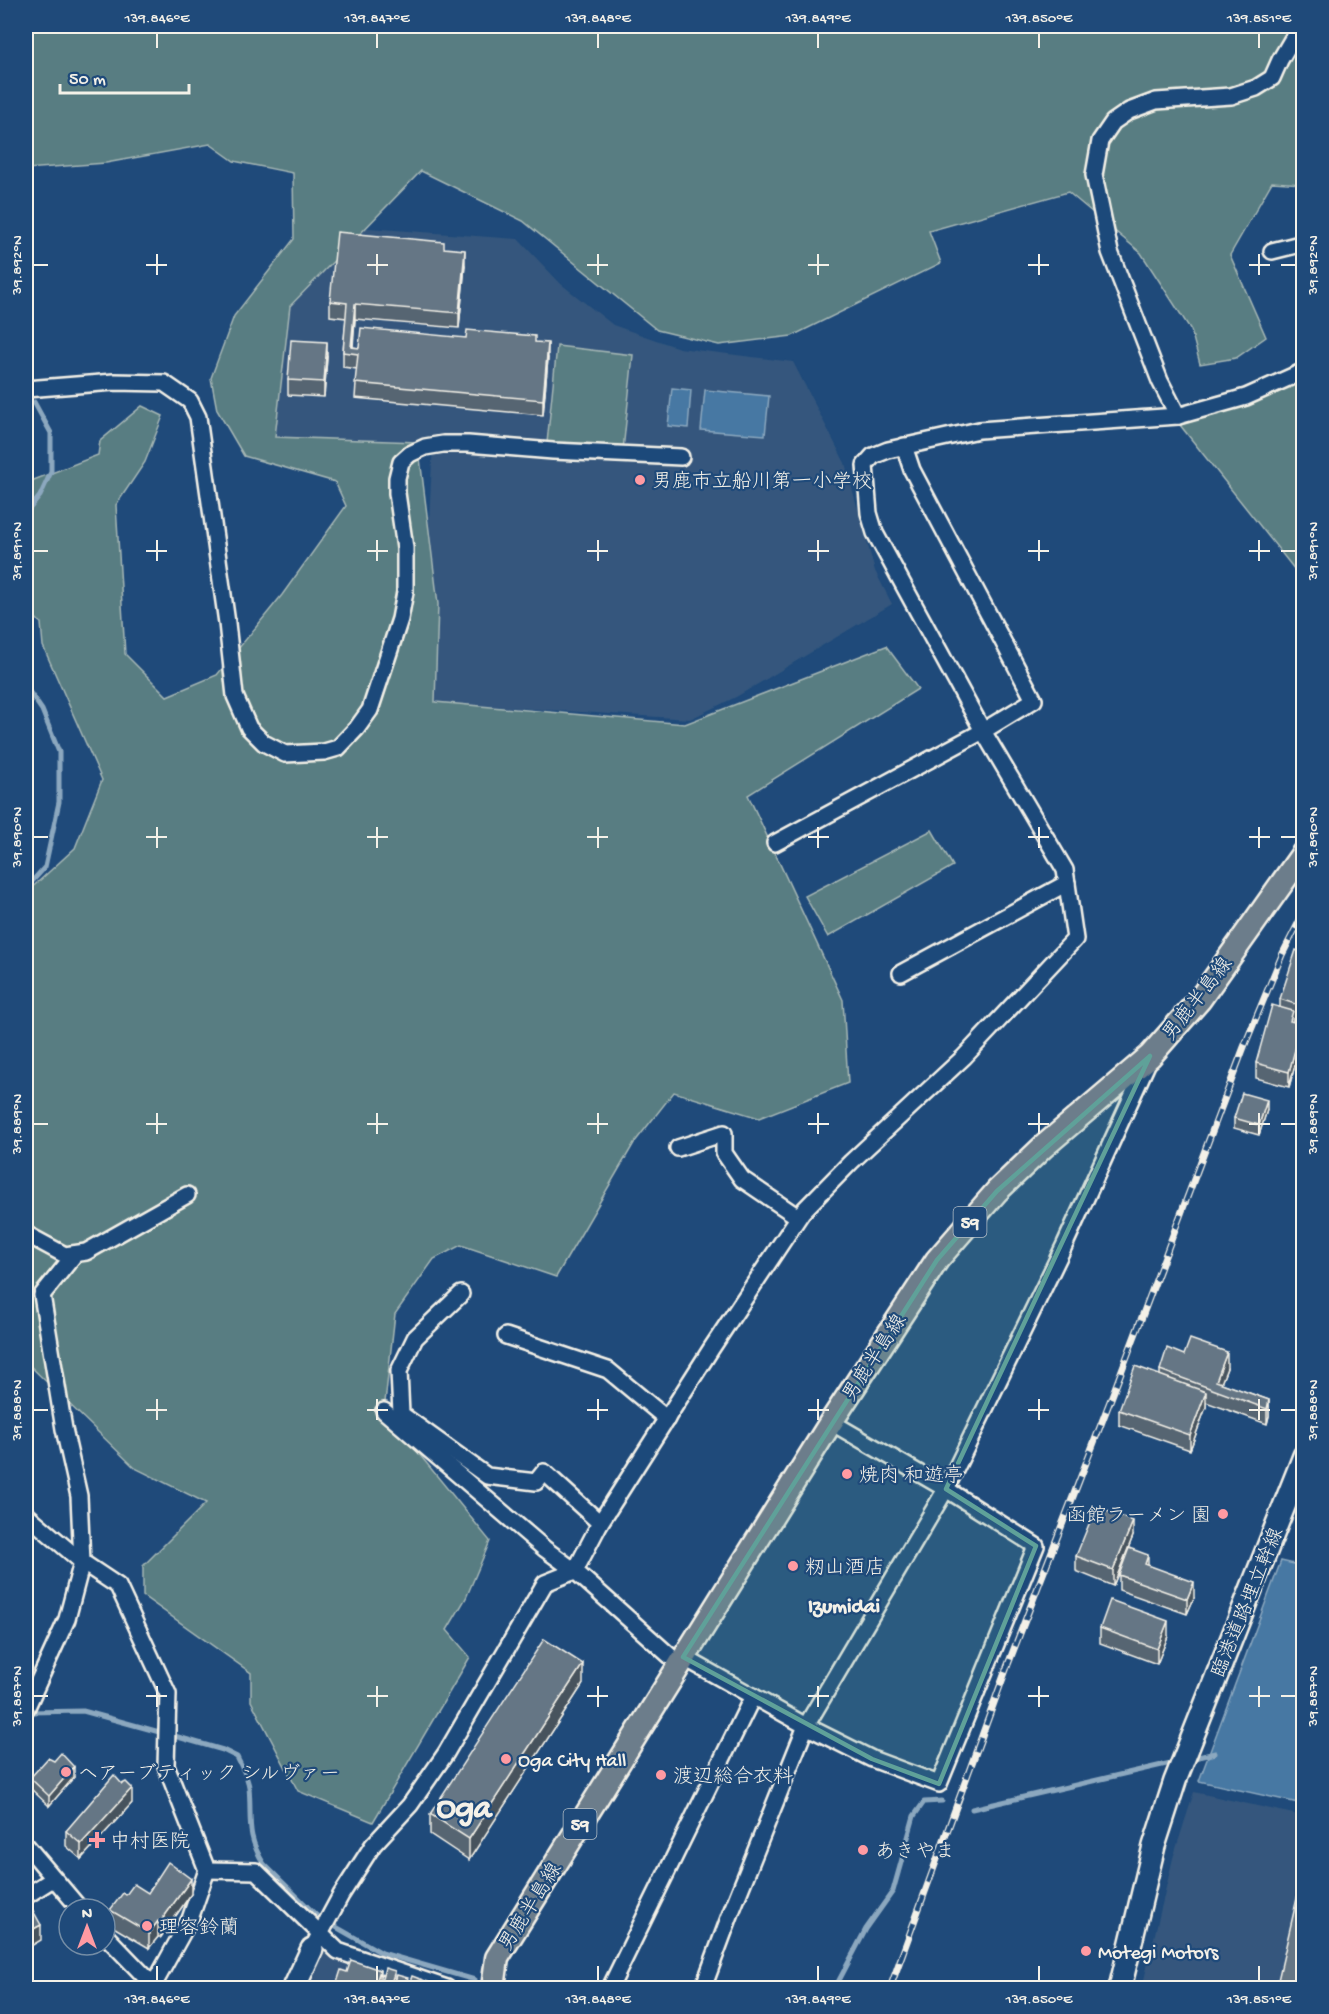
<svg xmlns="http://www.w3.org/2000/svg" width="1329" height="2014" font-family="'Gochi Hand','Klee One',sans-serif">
<style>
.built{fill:#34577d}
.green{fill:#597d82;stroke:#a6b7b5;stroke-width:1.5}
.water{fill:#4678a3;stroke:#8ca8bf;stroke-width:1.5}
.lines{fill:none;stroke-linecap:round;stroke-linejoin:round}
.stream{stroke:#8ca8bf;stroke-width:5}
.street-casing{stroke:#f4f1e8;stroke-width:20}
.secondary-casing{stroke:#f4f1e8;stroke-width:26}
.primary-casing{stroke:#f4f1e8;stroke-width:27}
.street{stroke:#1f4a7a;stroke-width:15}
.secondary{stroke:#1f4a7a;stroke-width:21}
.primary{stroke:#6c7d8b;stroke-width:22}
.rail-casing{stroke:#f4f1e8;stroke-width:7}
.rail{stroke:#1f4a7a;stroke-width:4.5;stroke-dasharray:14;stroke-linecap:butt}
.wall{fill:#576572;stroke:#f4f1e8;stroke-width:1.5}
.shaded-wall{fill:#47535d;stroke:#f4f1e8;stroke-width:1.5}
.building{fill:#657685;stroke:#f4f1e8;stroke-width:1.5}
.marked{fill:#5fa199;fill-opacity:0.2;stroke:#5fa199;stroke-width:4.5;stroke-linejoin:round}
.ticks{fill:none;stroke:#f4f1e8;stroke-width:2}
.poi-dot{fill:#ff9aa2;stroke:#1f4a7a;stroke-width:2}
.labels{text-anchor:middle;stroke-width:4.5;stroke-linejoin:round;paint-order:stroke}
.shield{fill:#1f4a7a;stroke:#b4bfc7;stroke-width:1.5}
.shield-label{font-size:18px;font-weight:bold;fill:#f4f1e8}
.poi-label{font-size:20px;fill:#f4f1e8;stroke:#1f4a7a;text-anchor:start}
.street-label{font-size:20px;fill:#f4f1e8;stroke:#1f4a7a}
.neighbourhood-label{font-size:21px;font-weight:bold;fill:#f4f1e8;stroke:#1f4a7a}
.town-label{font-size:32px;font-weight:bold;fill:#f4f1e8;stroke:#1f4a7a}
.neatline{fill:none;stroke:#f4f1e8;stroke-width:2}
.ticks-label{font-size:15px;text-anchor:middle;fill:#f4f1e8}
</style>
<rect width="100%" height="100%" fill="#1f4a7a"/>
<filter id="ink" filterUnits="userSpaceOnUse"><feTurbulence type="fractalNoise" baseFrequency=".0167" numOctaves="2"/><feDisplacementMap in="SourceGraphic" scale="12" xChannelSelector="R" yChannelSelector="G"/><feConvolveMatrix kernelMatrix="1 2 1 2 8 2 1 2 1" color-interpolation-filters="sRGB"/></filter>
<g filter="url(#ink)">
<g class="built">
<path d="M 341,226 L 518,239 L 561,284 L 613,325 L 679,348 L 793,362 L 845,463 L 875,571 L 892,604 L 736,697 L 690,719 L 420,702 L 433,442 L 275,437 L 282,295 Z"/>
<path d="M 1194,1792 L 1303,1816 L 1303,1988 L 1142,1988 L 1173,1858 Z"/>
<path d="M 312,1949 L 442,1988 L 293,1988 Z"/>
</g>
<g class="green">
<path d="M 26,26 L 1303,26 L 1303,184 L 1272,182 L 1230,255 L 1266,337 L 1236,358 L 1200,364 L 1191,330 L 1141,253 L 1068,192 L 929,231 L 941,263 L 792,336 L 719,345 L 657,330 L 523,221 L 421,171 L 290,306 L 275,437 L 418,442 L 438,604 L 435,702 L 685,724 L 886,646 L 918,689 L 748,795 L 843,1000 L 848,1083 L 759,1118 L 674,1092 L 634,1143 L 556,1277 L 461,1245 L 434,1259 L 395,1314 L 384,1411 L 490,1541 L 466,1598 L 447,1630 L 470,1657 L 373,1822 L 298,1791 L 251,1701 L 251,1673 L 143,1596 L 143,1566 L 206,1503 L 135,1468 L 26,1362 L 26,893 L 75,848 L 102,780 L 43,646 L 41,623 L 26,609 L 26,483 L 98,455 L 100,441 L 142,406 L 163,416 L 145,462 L 116,505 L 125,654 L 167,696 L 217,675 L 282,595 L 346,506 L 335,482 L 244,456 L 217,410 L 211,378 L 234,316 L 294,239 L 293,173 L 234,161 L 210,144 L 106,163 L 26,169 Z"/>
<path d="M 557,346 L 633,355 L 623,450 L 547,443 Z"/>
<path d="M 1303,379 L 1303,580 L 1180,425 Z"/>
<path d="M 932,830 L 953,866 L 828,937 L 805,896 Z"/>
</g>
<g class="water">
<path d="M 672,388 L 691,390 L 688,428 L 668,426 Z"/>
<path d="M 705,390 L 769,396 L 765,435 L 701,430 Z"/>
<path d="M 1281,1561 L 1303,1566 L 1303,1804 L 1199,1781 Z"/>
</g>
<g class="lines">
<g class="stream">
<path d="M 26,513 L 40,496 L 51,472 L 51,433 L 34,402"/>
<path d="M 26,687 L 42,710 L 59,752 L 59,802 L 45,867 L 26,888"/>
<path d="M 30,1712 L 83,1711 L 163,1733"/>
<path d="M 171,1735 L 223,1750 L 237,1757 C 241,1766 248,1777 249,1787 C 252,1819 245,1834 264,1864 L 320,1919"/>
<path d="M 1190,1759 L 1215,1753"/>
<path d="M 972,1809 L 1175,1762"/>
<path d="M 336,1927 L 382,1953 L 475,1980"/>
<path d="M 835,1988 L 866,1929 L 893,1891 L 914,1816 L 924,1802 L 942,1801"/>
</g>
<g class="street-casing">
<g id="street">
<path d="M 1272,251 L 1304,243"/>
<path d="M 26,389 L 114,382 L 164,383 L 190,401 L 198,417 L 227,623 L 235,696 L 249,728 L 264,743 L 285,754 L 324,752 L 338,748 L 357,728 L 370,710 L 400,619 L 405,592 L 405,548 L 397,493 L 397,478 L 401,462 L 410,454 L 425,447 L 443,444 L 468,444 L 553,451 L 681,457"/>
<path d="M 1178,416 L 1160,381 L 1110,252 L 1094,175 L 1100,141 L 1113,122 L 1129,111 L 1156,101 L 1231,96 L 1256,88 L 1272,78 L 1280,60 L 1300,26"/>
<path d="M 775,843 L 983,731 L 1034,700 L 912,470 L 904,446"/>
<path d="M 901,973 L 1067,883"/>
<path d="M 678,1148 L 724,1133 L 724,1153 L 742,1179 L 798,1217"/>
<path d="M 26,1234 L 65,1255 L 86,1252 L 187,1195"/>
<path d="M 461,1294 L 415,1338 L 399,1371 L 401,1414 L 487,1476 L 536,1482 L 544,1472 L 600,1523"/>
<path d="M 506,1336 L 608,1370 L 667,1419"/>
<path d="M 384,1411 L 545,1549 L 575,1571 L 600,1523 L 711,1349 L 802,1212 L 851,1162 L 964,1057 L 1075,939 L 1065,870 L 983,731 L 875,533 L 869,513 L 865,465 L 873,456 L 888,450 L 979,430 L 1178,416 L 1246,397 L 1304,371"/>
<path d="M 26,1514 L 82,1562 L 118,1586 L 168,1694 L 166,1766 L 207,1870 L 190,1919 L 153,1986"/>
<path d="M 683,1657 L 806,1726 L 872,1759 L 939,1784 L 1036,1546 L 946,1489 L 831,1422"/>
<path d="M 26,1709 L 67,1619 L 82,1562 L 79,1496 L 64,1429 L 42,1295 L 75,1254"/>
<path d="M 26,1845 L 80,1909"/>
<path d="M 207,1870 L 256,1871 L 338,1951 L 447,1988"/>
<path d="M 26,1896 L 53,1879"/>
<path d="M 105,1935 L 156,1988"/>
<path d="M 312,1949 L 341,1895 L 373,1845 L 410,1805 L 446,1753 L 545,1583 L 575,1571 L 679,1664"/>
<path d="M 610,1988 L 753,1696"/>
<path d="M 703,1988 L 732,1910 L 806,1726 L 946,1489 L 1065,1244 L 1148,1062"/>
</g>
</g>
<g class="secondary-casing">
<g id="secondary">
<path d="M 294,1988 L 312,1949"/>
<path d="M 1120,1988 L 1154,1846 L 1175,1781 L 1304,1456"/>
</g>
</g>
<g class="primary-casing">
<path id="primary" d="M 493,1988 L 497,1958 L 831,1422 L 937,1260 L 997,1191 L 1043,1147 L 1150,1056 L 1200,999 L 1304,852"/>
</g>
<use href="#street" class="street"/>
<use href="#secondary" class="secondary"/>
<use href="#primary" class="primary"/>
<g class="rail-casing">
<path id="rail" d="M 890,1988 L 1007,1667 L 1117,1383 L 1244,1047 L 1282,955 L 1304,912"/>
</g>
<use href="#rail" class="rail"/>
</g>
<g class="wall">
<path d="M 444,248 L 465,265 L 459,328 L 355,319 L 353,347 L 359,348 L 466,338 L 535,342 L 548,358 L 543,415 L 355,398 L 357,369 L 343,367 L 343,352 L 346,318 L 330,316 L 330,301 Z"/>
<path d="M 327,357 L 324,397 L 288,395 L 288,380 Z"/>
<path d="M 1304,953 L 1304,1022 L 1293,1019 L 1293,1022 L 1302,1040 L 1289,1087 L 1256,1078 L 1256,1063 L 1280,1007 L 1280,999 Z"/>
<path d="M 1267,1110 L 1259,1135 L 1234,1128 L 1234,1118 Z"/>
<path d="M 1184,1355 L 1227,1368 L 1221,1383 L 1269,1400 L 1269,1416 L 1267,1424 L 1206,1402 L 1206,1407 L 1190,1450 L 1119,1425 L 1119,1410 L 1160,1375 L 1160,1370 Z"/>
<path d="M 1133,1536 L 1113,1586 L 1076,1571 L 1076,1556 Z"/>
<path d="M 1119,1575 L 1194,1598 L 1187,1614 L 1119,1590 Z"/>
<path d="M 1100,1628 L 1168,1636 L 1157,1664 L 1100,1643 Z"/>
<path d="M 583,1684 L 469,1860 L 430,1834 L 430,1814 Z"/>
<path d="M 54,1761 L 74,1777 L 49,1806 L 30,1788 L 30,1778 Z"/>
<path d="M 132,1803 L 81,1859 L 66,1846 L 66,1831 Z"/>
<path d="M 148,1893 L 191,1894 L 161,1937 L 158,1937 L 149,1948 L 110,1925 L 110,1910 L 126,1895 Z"/>
</g>
<g class="shaded-wall">
<path d="M 465,250 L 465,265 L 459,328 L 459,313 Z"/>
<path d="M 355,304 L 355,319 L 352,353 L 351,347 Z"/>
<path d="M 327,342 L 327,357 L 324,397 L 324,382 Z"/>
<path d="M 548,343 L 548,358 L 543,415 L 543,400 Z"/>
<path d="M 1302,1024 L 1302,1040 L 1289,1087 L 1289,1072 Z"/>
<path d="M 1267,1100 L 1267,1110 L 1259,1135 L 1259,1125 Z"/>
<path d="M 1227,1352 L 1227,1368 L 1218,1391 L 1216,1381 Z"/>
<path d="M 1206,1392 L 1206,1407 L 1190,1450 L 1190,1435 Z"/>
<path d="M 1269,1400 L 1269,1416 L 1267,1424 L 1267,1409 Z"/>
<path d="M 1133,1521 L 1133,1536 L 1113,1586 L 1113,1570 Z"/>
<path d="M 1148,1555 L 1148,1571 L 1145,1564 Z"/>
<path d="M 1194,1582 L 1194,1598 L 1187,1614 L 1187,1599 Z"/>
<path d="M 1168,1621 L 1168,1636 L 1157,1664 L 1157,1649 Z"/>
<path d="M 583,1664 L 583,1684 L 469,1860 L 469,1839 Z"/>
<path d="M 74,1767 L 74,1777 L 49,1806 L 49,1796 Z"/>
<path d="M 132,1788 L 132,1803 L 81,1859 L 81,1844 Z"/>
<path d="M 191,1879 L 191,1894 L 161,1937 L 161,1921 Z"/>
<path d="M 158,1921 L 158,1937 L 149,1948 L 149,1933 Z"/>
<path d="M 41,1925 L 41,1940 L 26,1949 L 26,1933 Z"/>
<path d="M 380,1970 L 380,1989 L 374,1989 Z"/>
<path d="M 395,1971 L 395,1986 L 394,1989 L 389,1989 Z"/>
</g>
<g class="building">
<path d="M 337,232 L 444,242 L 444,248 L 465,250 L 459,313 L 355,304 L 351,347 L 359,348 L 361,328 L 466,338 L 467,330 L 535,336 L 535,342 L 548,343 L 543,400 L 355,383 L 358,354 L 343,352 L 347,303 L 330,301 Z"/>
<path d="M 291,340 L 327,342 L 324,382 L 288,380 Z"/>
<path d="M 1296,950 L 1304,953 L 1304,1007 L 1280,999 Z"/>
<path d="M 1272,1005 L 1293,1011 L 1290,1021 L 1302,1024 L 1289,1072 L 1256,1063 Z"/>
<path d="M 1242,1093 L 1267,1100 L 1259,1125 L 1234,1118 Z"/>
<path d="M 1190,1339 L 1227,1352 L 1216,1381 L 1269,1400 L 1267,1409 L 1160,1370 L 1167,1348 L 1184,1355 Z"/>
<path d="M 1135,1366 L 1206,1392 L 1190,1435 L 1119,1410 Z"/>
<path d="M 1096,1507 L 1133,1521 L 1113,1570 L 1076,1556 Z"/>
<path d="M 1129,1548 L 1148,1555 L 1145,1564 L 1194,1582 L 1187,1599 L 1119,1575 Z"/>
<path d="M 1110,1600 L 1168,1621 L 1157,1649 L 1100,1628 Z"/>
<path d="M 544,1639 L 583,1664 L 469,1839 L 430,1814 Z"/>
<path d="M 61,1753 L 74,1767 L 49,1796 L 30,1778 L 48,1758 L 54,1761 Z"/>
<path d="M 114,1775 L 122,1784 L 126,1782 L 132,1788 L 81,1844 L 66,1831 Z"/>
<path d="M 168,1862 L 191,1879 L 161,1921 L 158,1921 L 149,1933 L 110,1910 L 123,1893 L 126,1895 L 134,1884 L 148,1893 Z"/>
<path d="M 1304,1868 L 1304,1989 L 1276,1989 Z"/>
<path d="M 26,1898 L 41,1925 L 26,1933 Z"/>
<path d="M 351,1960 L 380,1970 L 374,1989 L 335,1989 L 341,1970 L 347,1972 Z"/>
<path d="M 385,1968 L 395,1971 L 389,1989 L 379,1989 Z"/>
<path d="M 397,1975 L 408,1978 L 404,1989 L 393,1989 Z"/>
<path d="M 412,1976 L 428,1982 L 425,1989 L 407,1989 Z"/>
</g>
</g>
<path class="marked" d="M 1150,1056 L 946,1489 L 1036,1546 L 939,1784 L 872,1759 L 683,1657 L 937,1260 L 997,1191 Z"/>
<path class="ticks" d="M 157,33 L 157,48M 377,33 L 377,48M 598,33 L 598,48M 818,33 L 818,48M 1039,33 L 1039,48M 1259,33 L 1259,48M 157,254 L 157,275M 377,254 L 377,275M 598,254 L 598,275M 818,254 L 818,275M 1039,254 L 1039,275M 1259,254 L 1259,275M 33,265 L 48,265M 146,265 L 167,265M 367,265 L 388,265M 587,265 L 608,265M 808,265 L 829,265M 1028,265 L 1049,265M 1249,265 L 1270,265M 1281,265 L 1296,265M 157,540 L 157,561M 377,540 L 377,561M 598,540 L 598,561M 818,540 L 818,561M 1039,540 L 1039,561M 1259,540 L 1259,561M 33,551 L 48,551M 146,551 L 167,551M 367,551 L 388,551M 587,551 L 608,551M 808,551 L 829,551M 1028,551 L 1049,551M 1249,551 L 1270,551M 1281,551 L 1296,551M 157,827 L 157,848M 377,827 L 377,848M 598,827 L 598,848M 818,827 L 818,848M 1039,827 L 1039,848M 1259,827 L 1259,848M 33,837 L 48,837M 146,837 L 167,837M 367,837 L 388,837M 587,837 L 608,837M 808,837 L 829,837M 1028,837 L 1049,837M 1249,837 L 1270,837M 1281,837 L 1296,837M 157,1113 L 157,1134M 377,1113 L 377,1134M 598,1113 L 598,1134M 818,1113 L 818,1134M 1039,1113 L 1039,1134M 1259,1113 L 1259,1134M 33,1124 L 48,1124M 146,1124 L 167,1124M 367,1124 L 388,1124M 587,1124 L 608,1124M 808,1124 L 829,1124M 1028,1124 L 1049,1124M 1249,1124 L 1270,1124M 1281,1124 L 1296,1124M 157,1399 L 157,1420M 377,1399 L 377,1420M 598,1399 L 598,1420M 818,1399 L 818,1420M 1039,1399 L 1039,1420M 1259,1399 L 1259,1420M 33,1410 L 48,1410M 146,1410 L 167,1410M 367,1410 L 388,1410M 587,1410 L 608,1410M 808,1410 L 829,1410M 1028,1410 L 1049,1410M 1249,1410 L 1270,1410M 1281,1410 L 1296,1410M 157,1686 L 157,1707M 377,1686 L 377,1707M 598,1686 L 598,1707M 818,1686 L 818,1707M 1039,1686 L 1039,1707M 1259,1686 L 1259,1707M 33,1696 L 48,1696M 146,1696 L 167,1696M 367,1696 L 388,1696M 587,1696 L 608,1696M 808,1696 L 829,1696M 1028,1696 L 1049,1696M 1249,1696 L 1270,1696M 1281,1696 L 1296,1696M 157,1966 L 157,1981M 377,1966 L 377,1981M 598,1966 L 598,1981M 818,1966 L 818,1981M 1039,1966 L 1039,1981M 1259,1966 L 1259,1981"/>
<g class="poi-dot">
<circle cx="640" cy="480" r="6"/>
<circle cx="847" cy="1474" r="6"/>
<circle cx="1223" cy="1514" r="6"/>
<circle cx="793" cy="1566" r="6"/>
<circle cx="506" cy="1759" r="6"/>
<circle cx="66" cy="1772" r="6"/>
<circle cx="661" cy="1775" r="6"/>
<path d="M94 1831h6v6h6v6h-6v6h-6v-6h-6v-6h6z"/>
<circle cx="863" cy="1850" r="6"/>
<circle cx="147" cy="1926" r="6"/>
<circle cx="1086" cy="1951" r="6"/>
</g>
<g class="labels">
<g class="shield">
<rect x="953.5" y="1207" width="33" height="30" rx="4.5"/>
<rect x="563.5" y="1809" width="33" height="30" rx="4.5"/>
</g>
<g class="shield-label">
<text x="970" y="1228">59</text>
<text x="580" y="1830">59</text>
</g>
<g class="poi-label">
<text x="652" y="487">男鹿市立船川第一小学校</text>
<text x="859" y="1481">焼肉 和遊亭</text>
<text x="1211" y="1521" text-anchor="end">函館ラーメン 園</text>
<text x="805" y="1573">籾山酒店</text>
<text x="518" y="1766">Oga City Hall</text>
<text x="78" y="1779">ヘアーブティック シルヴァー</text>
<text x="673" y="1782">渡辺総合衣料</text>
<text x="110" y="1847">中村医院</text>
<text x="875" y="1857">あきやま</text>
<text x="159" y="1933">理容鈴蘭</text>
<text x="1098" y="1958">Motegi Motors</text>
</g>
<g class="street-label">
<text transform="translate(1196 998) rotate(-52)" y="7">男鹿半島線</text>
<text transform="translate(873 1357) rotate(-57)" y="7">男鹿半島線</text>
<text transform="translate(1246 1602) rotate(-68)" y="7">臨港道路埋立幹線</text>
<text transform="translate(529 1906) rotate(-58)" y="7">男鹿半島線</text>
</g>
<g class="neighbourhood-label">
<text x="844" y="1612">Izumidai</text>
</g>
<g class="town-label">
<text x="464" y="1816">Oga</text>
</g>
</g>
<rect width="1329" height="2014" fill="none" stroke="#1f4a7a" stroke-width="66"/>
<g transform="translate(87 1927)"><circle r="28" fill="#1f4a7a" stroke="#748da6" stroke-width="1.5"/>
<path d="M0-4.5L10 22L0 15L-10 22Z" fill="#ff9aa2"/>
<text y="-9" font-size="16" font-weight="bold" text-anchor="middle" fill="#f4f1e8">N</text>
</g>
<path d="M60 84v9h129v-9" fill="none" stroke="#f4f1e8" stroke-width="3"/>
<text x="69" y="84" font-size="18" fill="#f4f1e8" stroke="#1f4a7a" stroke-width="4.5" paint-order="stroke">50 m</text>
<rect x="33" y="33" width="1263" height="1948" class="neatline"/>
<g class="ticks-label">
<text x="157" y="22">139.846°E</text>
<text x="377" y="22">139.847°E</text>
<text x="598" y="22">139.848°E</text>
<text x="818" y="22">139.849°E</text>
<text x="1039" y="22">139.850°E</text>
<text x="1259" y="22">139.851°E</text>
<text transform="translate(16 265) rotate(-90)" y="5">39.892°N</text>
<text transform="translate(1312 265) rotate(-90)" y="5">39.892°N</text>
<text transform="translate(16 551) rotate(-90)" y="5">39.891°N</text>
<text transform="translate(1312 551) rotate(-90)" y="5">39.891°N</text>
<text transform="translate(16 837) rotate(-90)" y="5">39.890°N</text>
<text transform="translate(1312 837) rotate(-90)" y="5">39.890°N</text>
<text transform="translate(16 1124) rotate(-90)" y="5">39.889°N</text>
<text transform="translate(1312 1124) rotate(-90)" y="5">39.889°N</text>
<text transform="translate(16 1410) rotate(-90)" y="5">39.888°N</text>
<text transform="translate(1312 1410) rotate(-90)" y="5">39.888°N</text>
<text transform="translate(16 1696) rotate(-90)" y="5">39.887°N</text>
<text transform="translate(1312 1696) rotate(-90)" y="5">39.887°N</text>
<text x="157" y="2003">139.846°E</text>
<text x="377" y="2003">139.847°E</text>
<text x="598" y="2003">139.848°E</text>
<text x="818" y="2003">139.849°E</text>
<text x="1039" y="2003">139.850°E</text>
<text x="1259" y="2003">139.851°E</text>
</g>
</svg>
